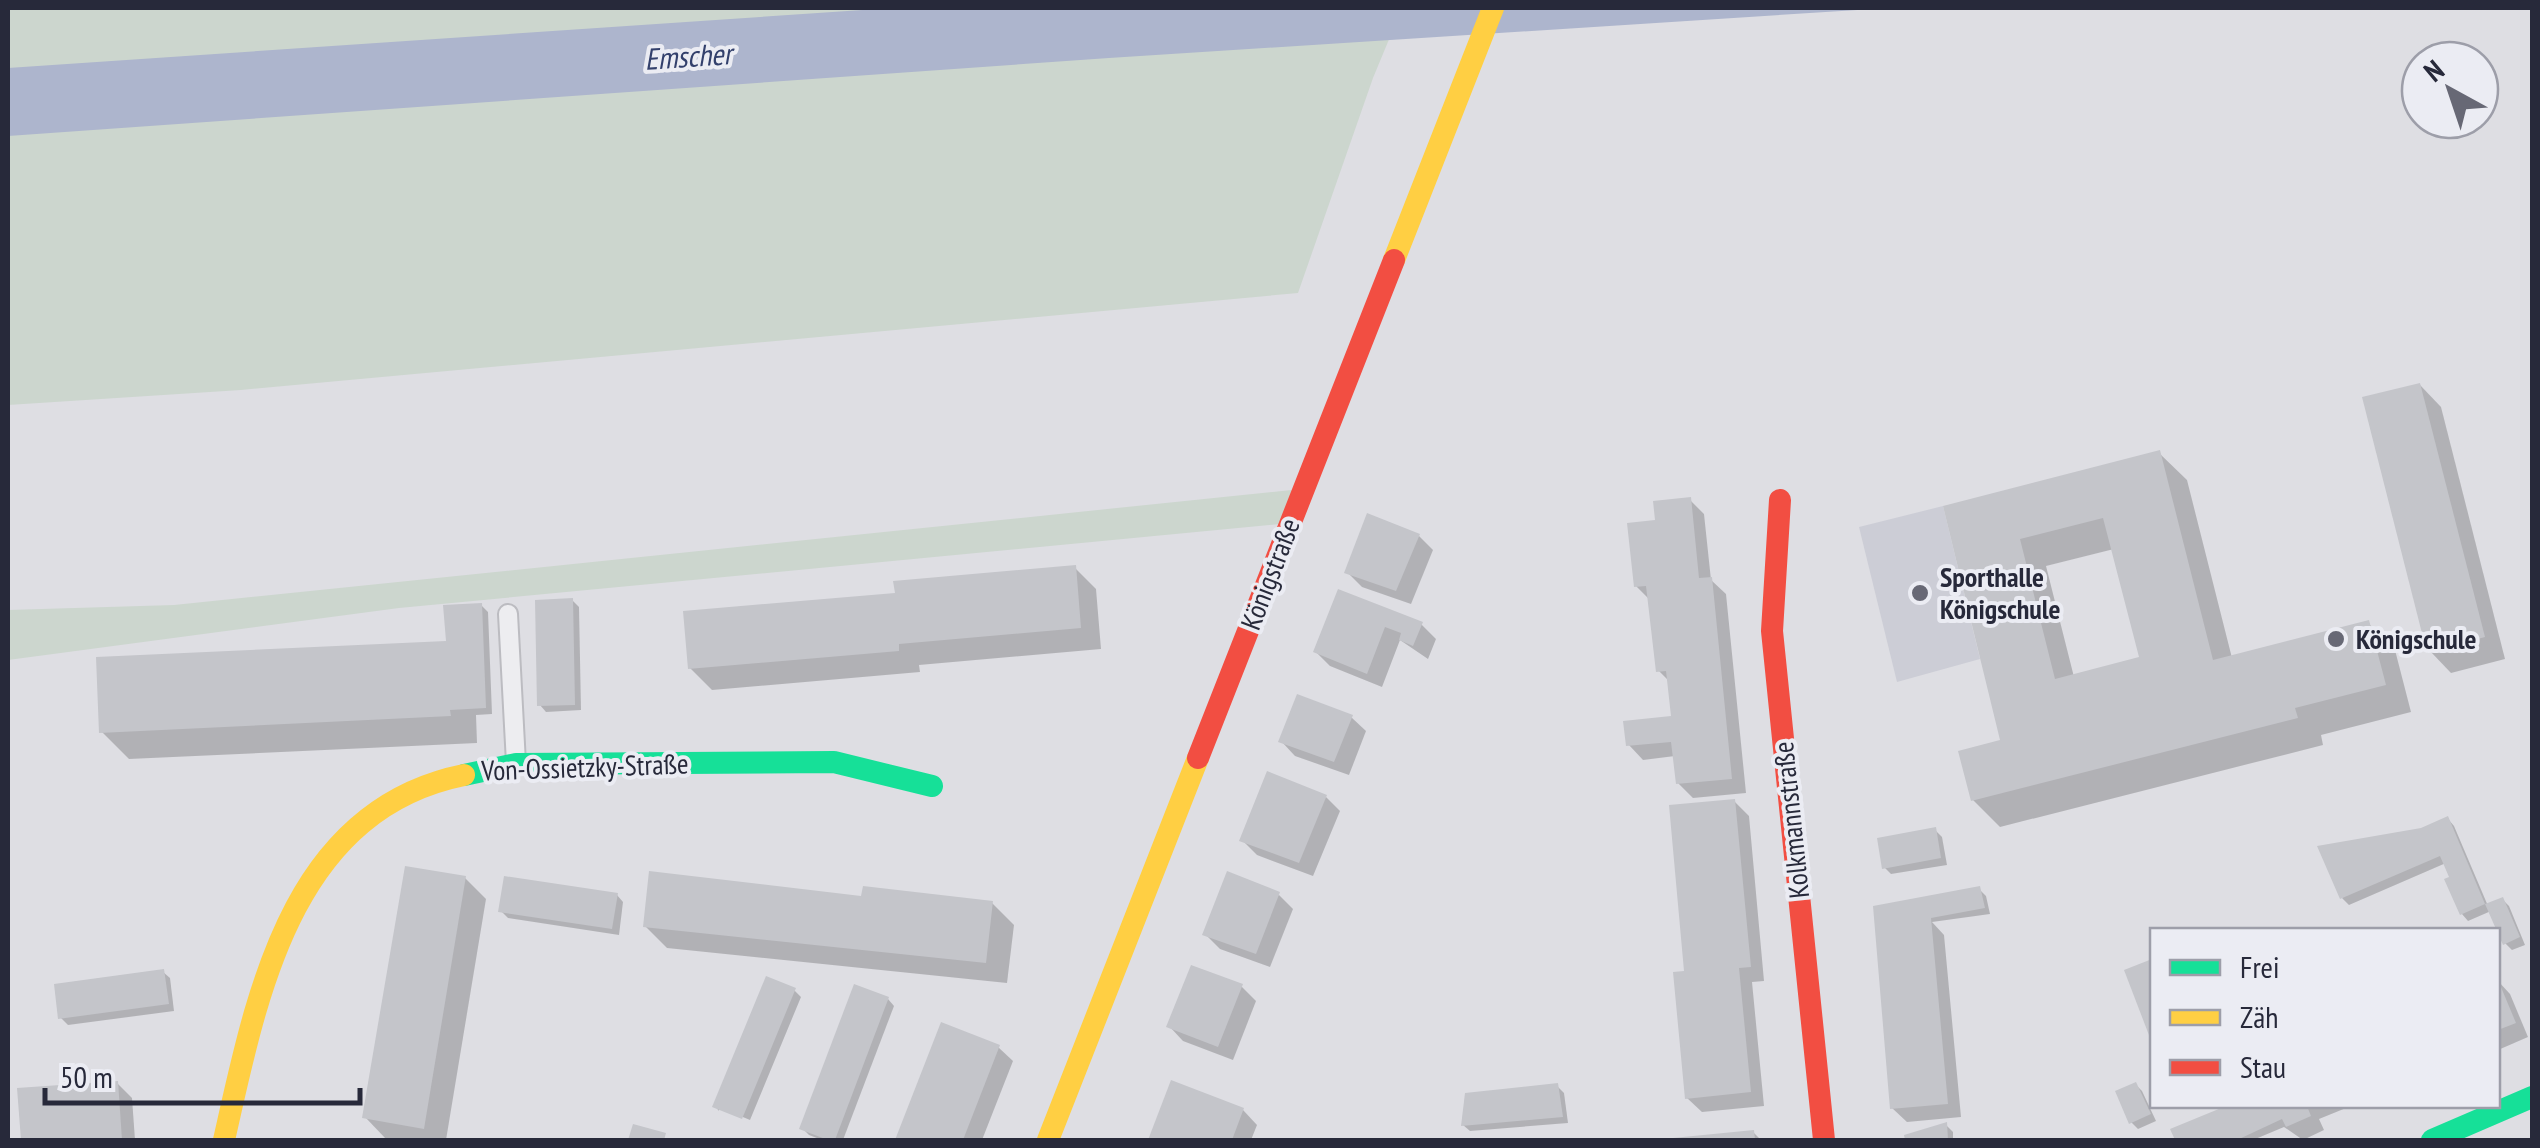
<svg xmlns="http://www.w3.org/2000/svg" width="2540" height="1148" font-family="'PT Sans Narrow',sans-serif">
<style>
.built{fill:#cccdd6}
.green{fill:#ccd6ce}
.water{fill:#adb5cd}
.shadow{fill:#0003;fill-rule:evenodd}
.building{fill:#c4c5ca;fill-rule:evenodd}
.lines{fill:none;stroke-linecap:round;stroke-linejoin:round}
.lane-casing{stroke:#bcbcc1;stroke-width:22}
.lane{stroke:#ededf0;stroke-width:18}
.fast{stroke:#16e098;stroke-width:22}
.slow{stroke:#ffcf43;stroke-width:22}
.jam{stroke:#f24e42;stroke-width:22}
.poi-dot{fill:#676875;stroke:#ebecf3;stroke-width:4}
.labels{text-anchor:middle;stroke-width:8;stroke-linejoin:round;paint-order:stroke}
.street-label{font-size:28px;fill:#27293a;stroke:#ebecf3}
.poi-label{font-size:28px;font-weight:bold;fill:#27293a;stroke:#ebecf3;text-anchor:start}
.water-label{font-size:30px;font-style:italic;fill:#33406c;stroke:#ebecf3}
</style>
<rect width="100%" height="100%" fill="#dedee3"/>
<path class="built" d="M 1943,506 L 1980,659 L 1897,682 L 1859,527 Z"/>
<g class="green">
<path d="M 8,8 L 1402,8 L 1373,78 L 1298,293 L 241,390 L 8,405 Z"/>
<path d="M 1292,490 L 1280,524 L 399,608 L 8,660 L 8,610 L 174,605 Z"/>
</g>
<path class="water" d="M 892,8 L 1889,8 L 1109,58 L 8,136 L 8,68 Z"/>
<g class="shadow">
<path d="M 2420,385 L 2441,407 L 2505,659 L 2451,673 L 2430,651 Z"/>
<path d="M 2159,453 L 2187,480 L 2232,658 L 2368,623 L 2395,650 L 2411,712 L 2321,735 L 2323,745 L 2000,827 L 1973,800 L 2003,742 L 1946,507 ZM 2114,549 L 2142,659 L 2074,677 L 2046,566 Z"/>
<path d="M 1690,500 L 1704,514 L 1711,580 L 1726,594 L 1746,793 L 1693,798 L 1678,783 L 1675,756 L 1643,760 L 1629,745 L 1674,718 L 1670,682 L 1659,671 L 1650,600 L 1636,586 L 1658,522 Z"/>
<path d="M 1419,536 L 1433,550 L 1411,604 L 1362,587 L 1347,572 Z"/>
<path d="M 1075,568 L 1096,589 L 1101,649 L 919,665 L 920,672 L 712,690 L 690,668 L 897,595 Z"/>
<path d="M 1340,592 L 1421,624 L 1436,639 L 1428,659 L 1400,640 L 1382,687 L 1330,666 L 1316,652 Z"/>
<path d="M 572,600 L 579,607 L 581,710 L 546,712 L 540,705 Z"/>
<path d="M 481,605 L 488,612 L 492,714 L 476,715 L 477,743 L 129,759 L 102,732 L 448,643 Z"/>
<path d="M 1351,717 L 1366,731 L 1349,775 L 1295,756 L 1281,741 Z"/>
<path d="M 1326,797 L 1340,811 L 1313,876 L 1257,855 L 1242,840 Z"/>
<path d="M 1734,801 L 1749,816 L 1764,981 L 1752,982 L 1764,1106 L 1702,1112 L 1687,1098 L 1687,973 Z"/>
<path d="M 2448,819 L 2454,826 L 2488,906 L 2502,899 L 2509,906 L 2525,945 L 2512,950 L 2505,943 L 2491,911 L 2468,921 L 2462,914 L 2446,863 L 2349,905 L 2342,898 L 2422,830 Z"/>
<path d="M 1935,830 L 1942,837 L 1947,865 L 1891,874 L 1885,868 Z"/>
<path d="M 465,878 L 486,899 L 446,1140 L 386,1139 L 365,1117 Z"/>
<path d="M 1979,889 L 1986,896 L 1990,914 L 1932,922 L 1944,935 L 1961,1117 L 1907,1122 L 1892,1108 L 1876,925 Z"/>
<path d="M 617,895 L 623,902 L 619,935 L 508,918 L 501,911 Z"/>
<path d="M 1279,895 L 1293,909 L 1270,967 L 1220,949 L 1205,934 Z"/>
<path d="M 864,898 L 992,903 L 1014,925 L 1007,983 L 667,948 L 645,926 Z"/>
<path d="M 163,972 L 170,978 L 174,1011 L 68,1025 L 61,1018 Z"/>
<path d="M 2498,981 L 2510,994 L 2528,1037 L 2498,1050 Z"/>
<path d="M 1241,986 L 1256,1001 L 1233,1060 L 1183,1041 L 1169,1026 Z"/>
<path d="M 794,990 L 801,997 L 750,1120 L 719,1107 L 719,1111 L 715,1106 Z"/>
<path d="M 888,999 L 894,1006 L 843,1140 L 822,1140 L 809,1135 L 802,1128 Z"/>
<path d="M 942,1025 L 998,1047 L 1013,1061 L 982,1140 L 898,1140 Z"/>
<path d="M 117,1083 L 132,1098 L 135,1140 L 23,1140 L 20,1090 Z"/>
<path d="M 1173,1083 L 1243,1110 L 1257,1125 L 1251,1140 L 1151,1140 Z"/>
<path d="M 2136,1085 L 2142,1091 L 2156,1121 L 2138,1129 L 2131,1122 Z"/>
<path d="M 1557,1086 L 1564,1093 L 1568,1123 L 1470,1131 L 1463,1125 Z"/>
<path d="M 2232,1106 L 2351,1106 L 2319,1119 L 2324,1130 L 2303,1140 L 2284,1127 L 2253,1140 L 2178,1140 L 2174,1130 Z"/>
<path d="M 1946,1125 L 1953,1132 L 1953,1140 L 1907,1140 L 1907,1136 Z"/>
<path d="M 1753,1132 L 1761,1140 L 1682,1140 Z"/>
</g>
<g class="building">
<path d="M 2420,383 L 2485,637 L 2427,653 L 2362,397 Z"/>
<path d="M 2160,450 L 2213,660 L 2369,620 L 2386,685 L 2295,708 L 2298,718 L 1971,801 L 1958,751 L 2000,740 L 1943,506 ZM 2103,518 L 2139,657 L 2055,679 L 2020,539 Z"/>
<path d="M 1691,497 L 1699,578 L 1712,577 L 1732,779 L 1676,784 L 1671,742 L 1626,746 L 1623,721 L 1671,716 L 1666,671 L 1656,672 L 1646,586 L 1634,587 L 1627,523 L 1655,520 L 1653,501 Z"/>
<path d="M 1367,513 L 1420,534 L 1396,591 L 1344,573 Z"/>
<path d="M 1076,565 L 1081,628 L 899,644 L 899,651 L 688,669 L 683,611 L 895,593 L 893,581 Z"/>
<path d="M 1338,589 L 1423,622 L 1413,646 L 1399,640 L 1401,633 L 1385,627 L 1367,674 L 1313,652 Z"/>
<path d="M 573,598 L 575,705 L 537,706 L 535,600 Z"/>
<path d="M 482,603 L 486,708 L 450,710 L 451,716 L 99,733 L 96,657 L 446,641 L 443,605 Z"/>
<path d="M 1297,694 L 1353,715 L 1334,762 L 1278,742 Z"/>
<path d="M 1267,771 L 1327,795 L 1299,863 L 1239,841 Z"/>
<path d="M 1735,799 L 1751,967 L 1739,968 L 1751,1092 L 1685,1099 L 1673,972 L 1684,971 L 1669,805 Z"/>
<path d="M 2448,816 L 2485,904 L 2503,897 L 2520,937 L 2503,945 L 2485,904 L 2460,915 L 2444,879 L 2449,877 L 2440,856 L 2340,899 L 2317,846 L 2421,828 Z"/>
<path d="M 1936,827 L 1941,858 L 1882,869 L 1877,838 Z"/>
<path d="M 405,866 L 466,876 L 424,1129 L 362,1118 Z"/>
<path d="M 649,871 L 861,896 L 863,886 L 993,901 L 986,963 L 643,927 Z"/>
<path d="M 1227,871 L 1280,892 L 1256,954 L 1202,935 Z"/>
<path d="M 504,876 L 618,893 L 612,929 L 498,912 Z"/>
<path d="M 1980,886 L 1985,908 L 1931,918 L 1948,1104 L 1890,1109 L 1873,906 Z"/>
<path d="M 2152,959 L 2152,1043 L 2124,970 Z"/>
<path d="M 1191,965 L 1243,984 L 1218,1047 L 1166,1027 Z"/>
<path d="M 164,969 L 169,1004 L 58,1019 L 54,984 Z"/>
<path d="M 766,976 L 796,988 L 742,1119 L 712,1107 Z"/>
<path d="M 2498,980 L 2516,1023 L 2498,1030 Z"/>
<path d="M 854,984 L 889,997 L 835,1140 L 828,1140 L 799,1129 Z"/>
<path d="M 941,1022 L 1000,1045 L 963,1140 L 895,1140 Z"/>
<path d="M 1171,1080 L 1244,1108 L 1232,1140 L 1148,1140 Z"/>
<path d="M 118,1081 L 122,1140 L 21,1140 L 17,1088 Z"/>
<path d="M 2136,1082 L 2151,1114 L 2129,1124 L 2115,1091 Z"/>
<path d="M 1558,1083 L 1563,1117 L 1461,1126 L 1465,1093 Z"/>
<path d="M 2226,1106 L 2307,1106 L 2311,1116 L 2286,1127 L 2282,1119 L 2237,1140 L 2175,1140 L 2170,1129 Z"/>
<path d="M 1947,1122 L 1948,1140 L 1905,1140 L 1904,1135 Z"/>
<path d="M 633,1124 L 666,1133 L 664,1140 L 628,1140 Z"/>
<path d="M 1754,1130 L 1755,1140 L 1673,1140 L 1673,1138 Z"/>
</g>
<g class="lines">
<g class="lane-casing">
<path id="lane" d="M 508,614 L 516,763"/>
</g>
<use href="#lane" class="lane"/>
<g class="fast">
<path d="M 464,775 L 516,764 L 834,762 L 932,786"/>
<path d="M 2432,1140 L 2532,1097"/>
</g>
<g class="slow">
<path d="M 1394,260 L 1493,8"/>
<path d="M 224,1140 C 257,994 291,810 464,775"/>
<path d="M 1048,1140 L 1198,758"/>
</g>
<g class="jam">
<path d="M 1780,500 L 1772,631 L 1824,1140"/>
<path d="M 1198,758 L 1394,260"/>
</g>
</g>
<g class="poi-dot">
<circle cx="1920" cy="593" r="10"/>
<circle cx="2336" cy="639" r="10"/>
</g>
<g class="labels">
<g class="street-label">
<text transform="translate(1270 574) rotate(-69)" y="10">Königstraße</text>
<text transform="translate(585 767) rotate(-2)" y="10">Von-Ossietzky-Straße</text>
<text transform="translate(1791 820) rotate(-96)" y="10">Kolkmannstraße</text>
</g>
<g class="poi-label">
<text x="1940" y="587">Sporthalle<tspan x="1940" dy="32">Königschule</tspan></text>
<text x="2356" y="649">Königschule</text>
</g>
<g class="water-label">
<text transform="translate(688 57) rotate(-4)" y="10">Emscher</text>
</g>
</g>
<rect width="2540" height="1148" fill="none" stroke="#27293a" stroke-width="20"/>
<rect x="2150" y="928" width="350" height="180" fill="#ebecf3" stroke="#9d9ea9" stroke-width="2.5"/>
<rect x="2170" y="960" width="50" height="15" fill="#16e098" stroke="#9d9ea9" stroke-width="2.5"/>
<text x="2240" y="978" font-size="30" fill="#27293a">Frei</text>
<rect x="2170" y="1010" width="50" height="15" fill="#ffcf43" stroke="#9d9ea9" stroke-width="2.5"/>
<text x="2240" y="1028" font-size="30" fill="#27293a">Zäh</text>
<rect x="2170" y="1060" width="50" height="15" fill="#f24e42" stroke="#9d9ea9" stroke-width="2.5"/>
<text x="2240" y="1078" font-size="30" fill="#27293a">Stau</text>
<g transform="translate(2450 90) rotate(320)"><circle r="48" fill="#ebecf3" stroke="#9d9ea9" stroke-width="2.5"/>
<path d="M0-8L18 38L0 25L-18 38Z" fill="#676875"/>
<text y="-15" font-size="28" font-weight="bold" text-anchor="middle" fill="#27293a">N</text>
</g>
<path d="M45 1088v15h315v-15" fill="none" stroke="#27293a" stroke-width="5"/>
<text x="60" y="1088" font-size="30" fill="#27293a" stroke="#ebecf3" stroke-width="8" paint-order="stroke">50 m</text>
</svg>
